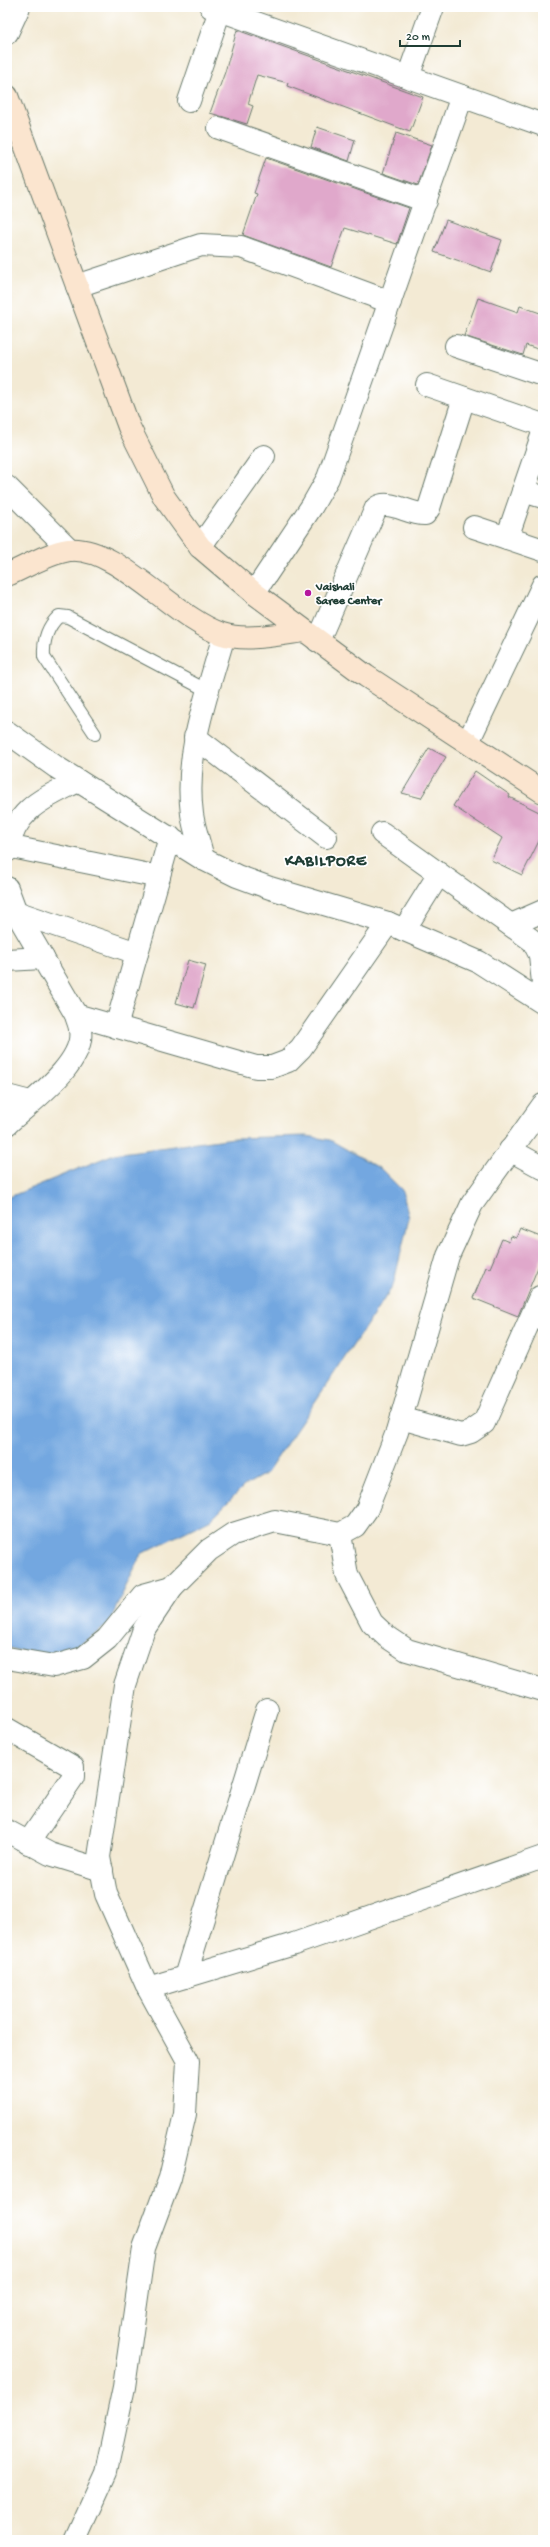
<svg xmlns="http://www.w3.org/2000/svg" width="550" height="2547" font-family="'Gochi Hand',sans-serif">
<style>
.water{fill:#73a7e0;stroke:#49728a}
.building{fill:#e0a8cb}
.lines{fill:none;stroke-linecap:round;stroke-linejoin:round}
.lane-casing{stroke:#697a6c;stroke-width:14}
.street-casing{stroke:#697a6c;stroke-width:24}
.secondary-casing{stroke:#697a6c;stroke-width:24}
.lane{stroke:#fff;stroke-width:12}
.street{stroke:#fff;stroke-width:22}
.secondary{stroke:#fbe5cf;stroke-width:22}
.poi-dot{fill:#b5179e;stroke:#fff;stroke-width:1.5}
.labels{text-anchor:middle;stroke-width:3.5;stroke-linejoin:round;paint-order:stroke}
.poi-label{font-size:12px;font-weight:bold;fill:#1f3d34;stroke:#fff;text-anchor:start}
.district-label{font-size:16px;font-weight:bold;letter-spacing:1px;fill:#1f3d34;stroke:#fff}
</style>
<rect width="100%" height="100%" fill="#fff"/>
<filter id="ink" filterUnits="userSpaceOnUse"><feTurbulence type="fractalNoise" baseFrequency=".025" numOctaves="2"/><feDisplacementMap in="SourceGraphic" scale="8" xChannelSelector="R" yChannelSelector="G"/><feConvolveMatrix kernelMatrix="1 2 1 2 8 2 1 2 1" color-interpolation-filters="sRGB"/></filter>
<filter id="wash" filterUnits="userSpaceOnUse"><feTurbulence type="fractalNoise" baseFrequency=".012" numOctaves="4" result="noise"/><feDisplacementMap in="SourceGraphic" scale="16" xChannelSelector="R" yChannelSelector="G"/><feGaussianBlur stdDeviation="0.9" result="paint"/><feColorMatrix in="noise" values="0 0 0 0 0 0 0 0 0 0 0 0 0 0 0 0 0 1.4 0 .05"/><feComposite in="paint" operator="in"/></filter>
<g filter="url(#wash)">
<rect width="100%" height="100%" fill="#f3ead4"/>
<path class="water" d="M 307,1136 L 330,1140 L 381,1169 L 402,1190 L 409,1218 L 393,1286 L 267,1473 L 244,1486 L 211,1519 L 141,1554 L 108,1625 L 63,1656 L 50,1659 L 10,1648 L 7,1645 L 7,1198 L 114,1154 L 234,1138 Z"/>
<g id="blocks">
<g class="building">
<path d="M 237,30 L 423,97 L 410,132 L 287,86 L 288,83 L 257,75 L 248,104 L 253,106 L 247,124 L 210,113 L 225,72 Z"/>
<path d="M 317,127 L 355,140 L 349,161 L 311,147 Z"/>
<path d="M 396,133 L 432,145 L 418,185 L 383,173 Z"/>
<path d="M 266,158 L 409,208 L 397,244 L 345,228 L 331,267 L 243,235 L 257,194 L 254,193 Z"/>
<path d="M 446,220 L 502,240 L 491,272 L 434,252 Z"/>
<path d="M 478,298 L 518,312 L 520,306 L 543,314 L 543,351 L 526,345 L 523,355 L 464,336 Z"/>
<path d="M 429,748 L 446,757 L 421,798 L 402,793 Z"/>
<path d="M 475,771 L 510,795 L 509,797 L 543,814 L 543,833 L 522,875 L 491,860 L 502,838 L 453,806 Z"/>
<path d="M 188,960 L 206,965 L 194,1008 L 176,1003 Z"/>
<path d="M 520,1229 L 543,1238 L 543,1255 L 518,1316 L 473,1298 L 486,1267 L 490,1268 L 502,1239 L 509,1242 L 511,1236 L 516,1238 Z"/>
</g>
</g>
</g>
<g filter="url(#ink)">
<use href="#blocks" fill-opacity="0" stroke="#697a6c" stroke-width="1"/>
<g class="lines">
<g class="lane-casing">
<path id="lane" d="M 95,734 L 44,657 C 43,641 48,626 59,616 L 68,617 L 208,691"/>
</g>
<g class="street-casing">
<g id="street">
<path d="M 211,7 L 543,125"/>
<path d="M 7,33 L 19,7"/>
<path d="M 408,77 L 433,7"/>
<path d="M 189,101 L 220,10"/>
<path d="M 219,128 L 426,201"/>
<path d="M 77,286 L 201,245 L 241,247 L 390,302"/>
<path d="M 456,346 L 543,375"/>
<path d="M 427,385 L 537,423 L 543,430"/>
<path d="M 7,487 L 70,550"/>
<path d="M 523,491 L 543,497"/>
<path d="M 474,527 L 543,550"/>
<path d="M 507,538 L 543,433"/>
<path d="M 200,547 L 264,456"/>
<path d="M 254,593 L 312,506 L 328,478 L 462,96"/>
<path d="M 318,641 L 376,508 C 389,498 409,515 425,514 L 429,508 L 464,398"/>
<path d="M 7,732 L 56,767 L 203,859 L 237,876 L 270,888 L 388,923 L 479,962 L 543,1003"/>
<path d="M 195,737 L 326,837"/>
<path d="M 468,742 L 543,585"/>
<path d="M 382,833 L 533,941 L 540,955 L 543,983"/>
<path d="M 7,846 L 159,877"/>
<path d="M 7,851 C 16,808 43,799 78,781"/>
<path d="M 203,859 C 200,844 194,829 192,814 C 184,753 208,693 224,635"/>
<path d="M 7,888 L 16,912 L 76,1015 C 77,1020 80,1025 80,1030 C 86,1063 29,1103 7,1124"/>
<path d="M 16,912 L 137,953"/>
<path d="M 511,925 L 543,911"/>
<path d="M 404,930 L 439,874"/>
<path d="M 7,960 L 43,958"/>
<path d="M 76,1015 L 256,1067 L 272,1067 L 288,1061 L 301,1048 L 388,923"/>
<path d="M 116,1027 L 170,837"/>
<path d="M 7,1096 L 30,1102"/>
<path d="M 510,1150 L 543,1168"/>
<path d="M 401,1418 L 461,1435 L 471,1432 L 484,1423 L 540,1297"/>
<path d="M 340,1534 L 347,1575 L 372,1623 L 386,1636 L 407,1650 L 543,1690"/>
<path d="M 7,1658 L 54,1666 L 83,1658 L 107,1639 L 143,1595 L 172,1587"/>
<path d="M 7,1729 L 73,1767 L 73,1777 L 28,1843"/>
<path d="M 7,1831 L 50,1854 L 102,1870"/>
<path d="M 185,1977 L 267,1710"/>
<path d="M 148,1988 L 294,1944 L 543,1857"/>
<path d="M 75,2540 L 106,2472 L 124,2387 L 144,2248 L 170,2178 L 185,2114 L 188,2061 L 148,1988 L 106,1894 L 99,1857 L 125,1685 L 144,1629 L 172,1587 L 209,1550 L 233,1534 L 275,1521 L 340,1534 L 355,1526 L 367,1509 L 397,1432 L 448,1256 L 472,1204 L 543,1105"/>
</g>
</g>
<g class="secondary-casing">
<g id="secondary">
<path d="M 7,96 L 129,427 L 164,497 L 200,547 L 254,593 L 366,676 L 543,792"/>
<path d="M 7,575 C 26,567 48,553 69,550 C 117,545 175,619 222,634 C 247,642 279,634 304,631"/>
</g>
</g>
<use href="#lane" class="lane"/>
<use href="#street" class="street"/>
<use href="#secondary" class="secondary"/>
</g>
</g>
<circle class="poi-dot" cx="308" cy="593" r="4"/>
<g class="labels">
<g class="poi-label">
<text x="316" y="590">Vaishali<tspan x="316" dy="14">Saree Center</tspan></text>
</g>
<g class="district-label">
<text x="326" y="865">KABILPORE</text>
</g>
</g>
<rect width="550" height="2547" fill="none" stroke="#fff" stroke-width="24"/>
<path d="M400 40v6h60v-6" fill="none" stroke="#1f3d34" stroke-width="2"/>
<text x="406" y="40" font-size="12" fill="#1f3d34" stroke="#ffffff" stroke-width="3" paint-order="stroke">20 m</text>
</svg>
